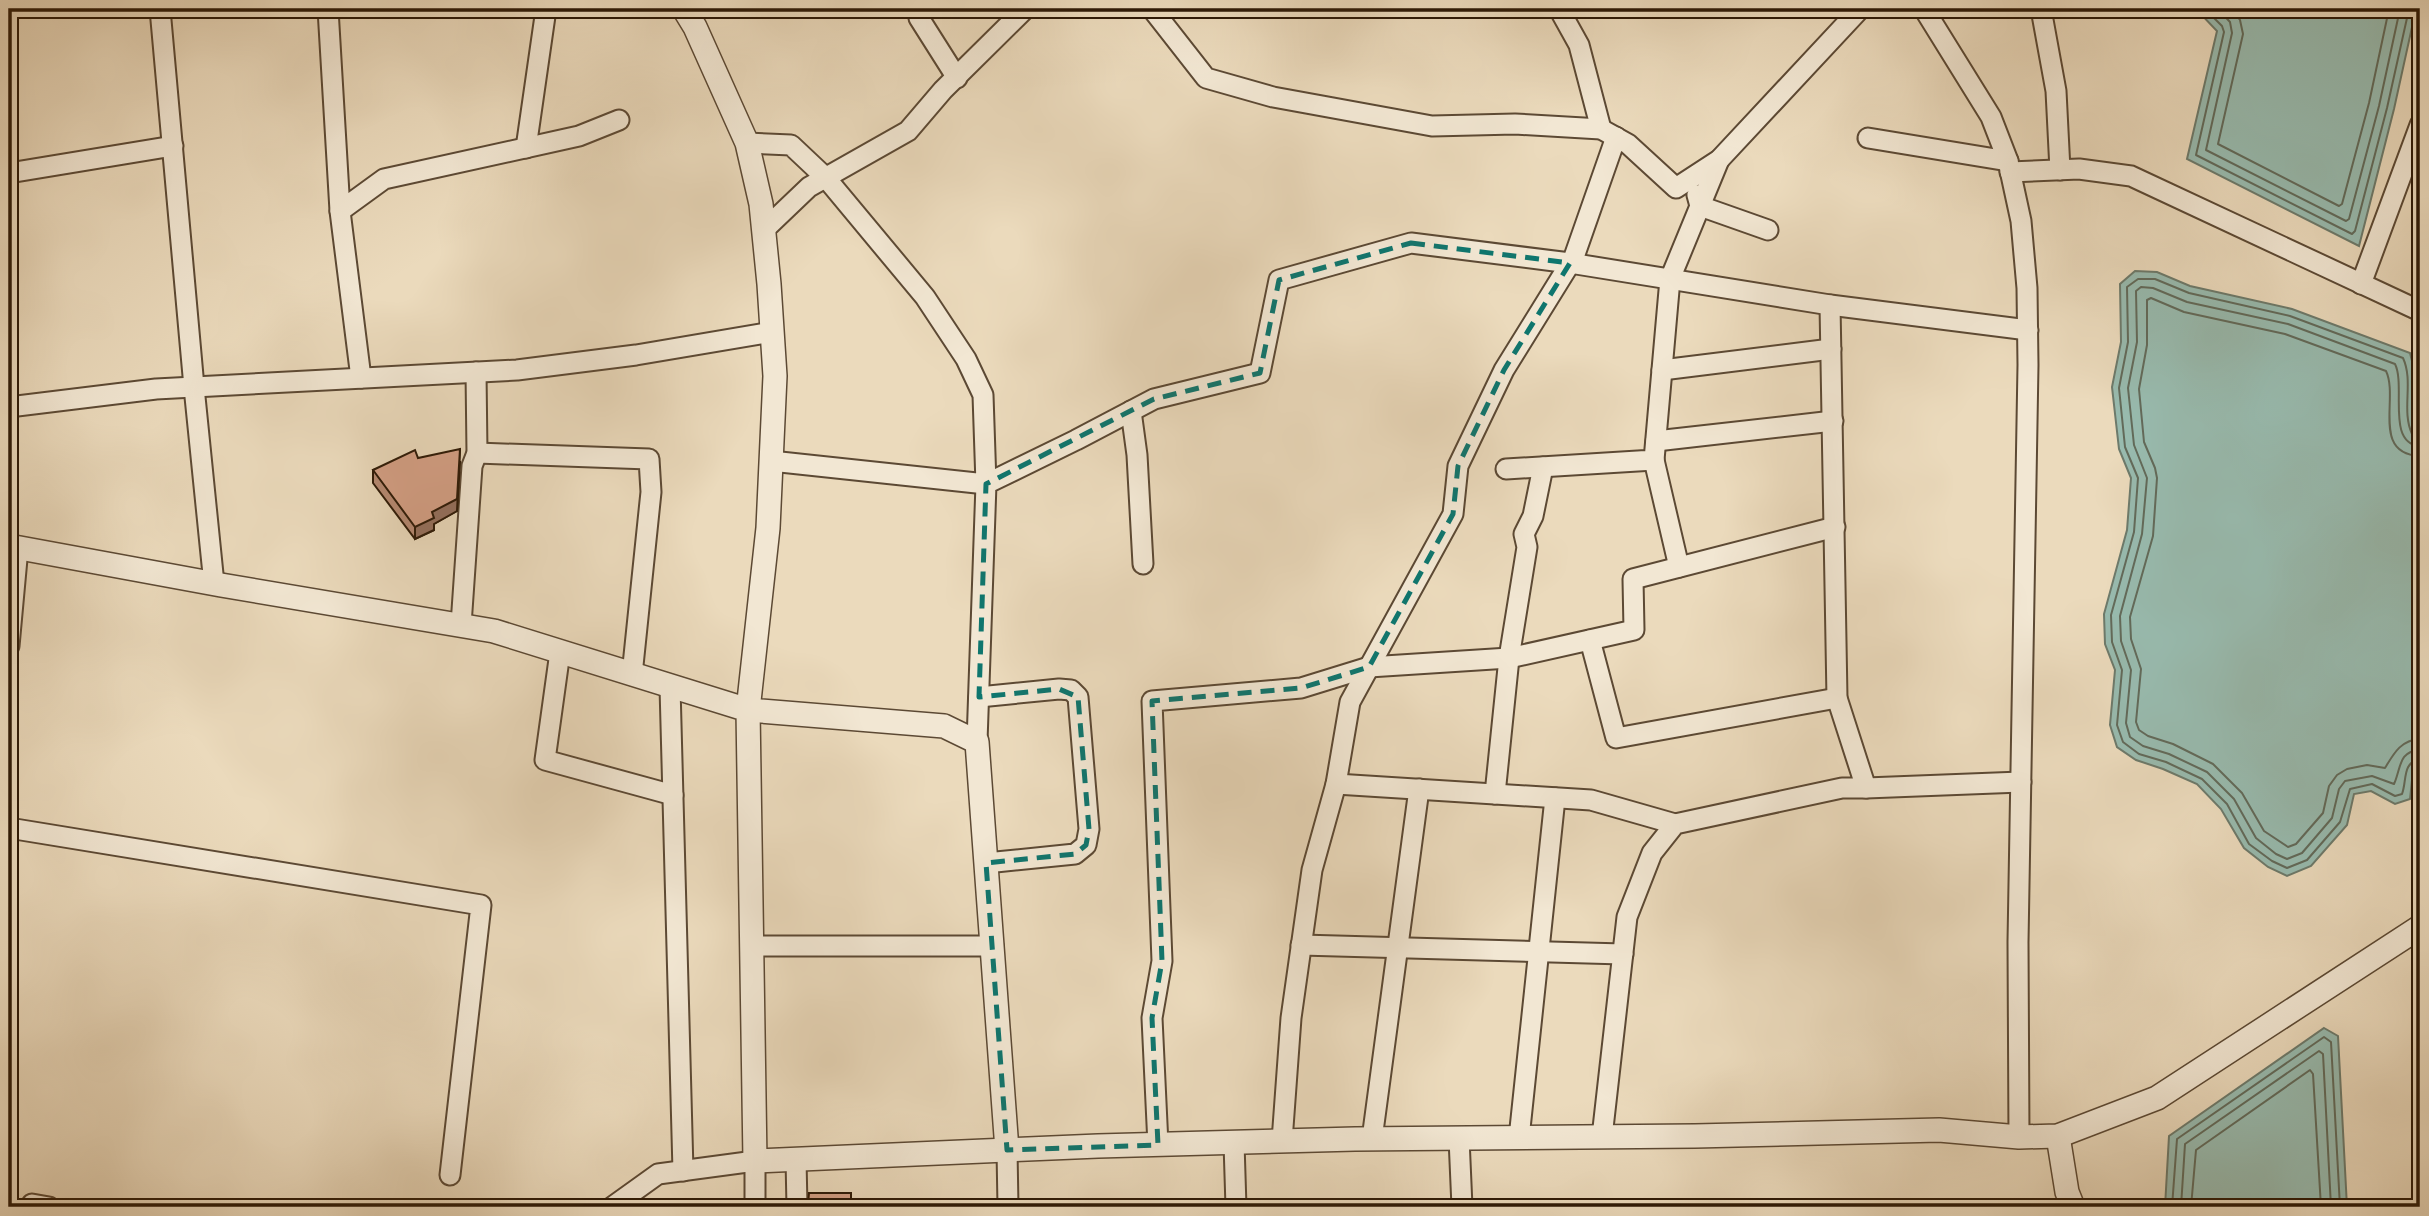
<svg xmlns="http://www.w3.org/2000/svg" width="2429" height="1216" font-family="'Libre Caslon Text',serif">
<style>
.water{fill:#98bbaf;stroke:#6d7a6b;stroke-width:2}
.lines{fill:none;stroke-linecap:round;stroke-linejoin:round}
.shore{stroke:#626a5a;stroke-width:2}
.minor-casing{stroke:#5c4934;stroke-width:23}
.tertiary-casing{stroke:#5c4934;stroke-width:26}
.minor{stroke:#f2e7d3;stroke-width:19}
.tertiary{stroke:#f2e7d3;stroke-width:23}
.wall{fill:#b78a73;stroke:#2d1906;stroke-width:2}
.shaded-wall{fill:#95705e;stroke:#2d1906;stroke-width:2}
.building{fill:#d5a086;stroke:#2d1906;stroke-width:2}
.marked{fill:none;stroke:#0f766e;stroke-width:5;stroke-dasharray:14 9;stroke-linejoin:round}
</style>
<rect width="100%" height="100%" fill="#ebdabc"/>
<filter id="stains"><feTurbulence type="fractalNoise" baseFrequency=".00286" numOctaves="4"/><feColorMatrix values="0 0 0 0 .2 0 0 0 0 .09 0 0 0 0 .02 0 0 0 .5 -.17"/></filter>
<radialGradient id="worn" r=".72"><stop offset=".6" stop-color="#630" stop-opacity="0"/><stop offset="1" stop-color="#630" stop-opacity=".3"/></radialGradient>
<g class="water">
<path d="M 2196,9 L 2416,9 L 2394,109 L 2359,246 L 2187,159 L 2217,31 Z"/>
<path d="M 2135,271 L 2157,272 L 2190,286 L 2292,309 L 2410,353 L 2417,381 L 2415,421 L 2420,437 L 2420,762 L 2413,771 L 2410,799 L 2395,804 L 2371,791 L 2354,794 L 2347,825 L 2311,866 L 2287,876 L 2268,867 L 2244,848 L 2221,809 L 2197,784 L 2163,769 L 2136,760 L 2117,747 L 2110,725 L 2115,670 L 2105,644 L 2104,614 L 2127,530 L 2131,478 L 2119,449 L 2112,387 L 2121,342 L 2120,284 Z"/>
<path d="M 2324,1028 L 2338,1036 L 2347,1207 L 2165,1207 L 2169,1136 Z"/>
</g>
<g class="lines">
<g class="shore">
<path d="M 2205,9 L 2222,26 L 2224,32 L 2196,155 L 2352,234 L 2355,231 L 2387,108 L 2409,9"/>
<path d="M 2218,9 L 2230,22 L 2232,33 L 2206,150 L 2346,221 L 2349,219 L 2379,106 L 2400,9"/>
<path d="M 2232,9 L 2240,20 L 2243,34 L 2218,144 L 2339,206 L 2342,204 L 2369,103 L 2389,9"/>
<path d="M 2420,437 L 2412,434 C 2401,410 2414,382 2403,358 L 2290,316 L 2189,293 L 2155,279 L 2138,279 L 2127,287 L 2128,342 L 2119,388 L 2125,447 L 2138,478 L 2134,532 L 2111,615 L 2112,642 L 2122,670 L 2117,725 L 2123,742 L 2139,754 L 2166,762 L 2202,779 L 2227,804 L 2249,844 L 2272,861 L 2287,868 L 2307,860 L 2340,822 L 2350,789 L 2372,784 L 2395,796 L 2402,794 C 2407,781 2402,762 2420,759"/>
<path d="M 2420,446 C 2386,444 2406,386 2395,364 L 2288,324 L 2187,302 L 2153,288 L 2141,287 L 2136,291 L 2137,342 L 2128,388 L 2134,445 L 2147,478 L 2142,534 L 2120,616 L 2121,641 L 2131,670 L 2126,723 L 2130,737 L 2143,746 L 2169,754 L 2207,772 L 2234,799 L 2256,838 L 2276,854 L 2287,859 L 2302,853 L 2332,818 L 2339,789 L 2345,781 L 2372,776 L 2394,784 C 2401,769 2398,751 2420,750"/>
<path d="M 2420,456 C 2371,454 2399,398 2386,371 L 2285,334 L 2184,312 L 2151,298 L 2147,300 L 2147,345 L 2139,389 L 2144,442 L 2155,468 L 2157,478 L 2153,536 L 2130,617 L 2131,639 L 2141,669 L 2136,722 L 2139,730 L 2148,736 L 2173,744 L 2213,764 L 2242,793 L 2264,831 L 2288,847 L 2296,844 L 2323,813 L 2329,786 L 2337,775 L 2347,769 L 2367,765 L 2385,768 C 2394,753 2401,740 2420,739"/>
<path d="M 2172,1207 L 2177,1139 L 2324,1037 L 2331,1042 L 2340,1207"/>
<path d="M 2181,1207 L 2185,1144 L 2319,1051 L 2323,1054 L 2331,1207"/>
<path d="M 2191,1207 L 2196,1150 L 2310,1070 L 2313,1074 L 2321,1207"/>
</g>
<g class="minor-casing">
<g id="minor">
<path d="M 160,9 L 194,387 L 214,584"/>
<path d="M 328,9 L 340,211 L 384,179 L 579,136 L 619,120"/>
<path d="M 918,9 L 919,18 L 957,78"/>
<path d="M 1152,9 L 1206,78 L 1273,97 L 1432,126 L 1515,124 L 1601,129 L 1628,144 L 1676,188 L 1719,160 L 1860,9"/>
<path d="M 1559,9 L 1579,45 L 1601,129"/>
<path d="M 1924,9 L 1991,117 L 2008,161 L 2021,221 L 2027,288 L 2028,365 L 2018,942 L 2019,1137"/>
<path d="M 2041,9 L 2056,91 L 2060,170"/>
<path d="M 1868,138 L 2008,161"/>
<path d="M 747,143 L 791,145 L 826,178 L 925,297 L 966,359 L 983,395 L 986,484 L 771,461"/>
<path d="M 526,148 L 546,9"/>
<path d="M 2010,172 L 2079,169 L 2131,176 L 2420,311"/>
<path d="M 9,173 L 173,146"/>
<path d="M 1697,195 L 1700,206 L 1768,230"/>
<path d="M 340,211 L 361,378"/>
<path d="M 764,230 L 809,187 L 908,131 L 943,90 L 1025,9"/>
<path d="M 2361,284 L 2420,125"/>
<path d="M 1830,305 L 2028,330"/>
<path d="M 1662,370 L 1831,349"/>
<path d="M 9,407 L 156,389 L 517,370 L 636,355 L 772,332"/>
<path d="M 1131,411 L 1137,455 L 1143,564"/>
<path d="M 1656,441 L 1833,421"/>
<path d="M 477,453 L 649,459 L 651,492 L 632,675"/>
<path d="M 1654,460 L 1679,567"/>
<path d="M 1506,469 L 1654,460 L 1670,279 L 1719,160"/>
<path d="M 461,625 L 472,466 L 477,453 L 476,372"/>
<path d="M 1590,640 L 1616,738 L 1837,698"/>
<path d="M 9,646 L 18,548"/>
<path d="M 560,652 L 545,760 L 673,795"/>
<path d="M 670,687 L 683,1171"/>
<path d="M 979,697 L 1059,689 L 1071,690 L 1078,697 L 1089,829 L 1086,845 L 1075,854 L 986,863"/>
<path d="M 977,742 L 986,484 L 1076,440 L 1154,399 L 1260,373 L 1279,280 L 1411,243 L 1570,263 L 1830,305 L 1837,698 L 1866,788 L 1842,788 L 1675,824 L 1652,853 L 1627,917 L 1602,1137"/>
<path d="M 1336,784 L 1591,800 L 1675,824"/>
<path d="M 1866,788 L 2021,782"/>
<path d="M 1495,794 L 1509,658 L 1527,547 L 1524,534 L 1533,516 L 1543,467"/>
<path d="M 9,828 L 481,905 L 450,1175"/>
<path d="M 1301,945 L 1623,954"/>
<path d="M 751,946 L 993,946"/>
<path d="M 1459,1138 L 1462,1207"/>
<path d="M 1519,1138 L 1555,798"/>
<path d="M 1372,1139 L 1419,789"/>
<path d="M 1282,1141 L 1291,1018 L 1312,870 L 1336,784 L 1350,702 L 1453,514 L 1458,466 L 1504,370 L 1574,257 L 1616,137"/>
<path d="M 1234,1143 L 1236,1207"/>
<path d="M 1158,1145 L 1152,1018 L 1162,961 L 1152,701 L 1301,688 L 1369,667 L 1509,658 L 1634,630 L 1633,579 L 1835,527"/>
<path d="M 1007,1150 L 1008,1207"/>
<path d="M 796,1159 L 797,1207"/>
<path d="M 32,1204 L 49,1207"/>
<path d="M 612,1207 L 658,1174 L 755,1161 L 755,1207"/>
</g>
</g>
<g class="tertiary-casing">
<g id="tertiary">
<path d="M 684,9 L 695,27 L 747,143 L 761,204 L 769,284 L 775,376 L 768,528 L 748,710 L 944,726 L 977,742 L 1007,1150"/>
<path d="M 9,546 L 221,585 L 494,631 L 748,710 L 755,1161 L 1098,1146 L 1355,1139 L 1695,1136 L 1939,1130 L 2019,1137 L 2058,1136 L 2157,1098 L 2420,927"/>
<path d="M 2058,1136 L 2067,1192 L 2073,1207"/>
</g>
</g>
<use href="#minor" class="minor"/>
<use href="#tertiary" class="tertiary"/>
</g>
<path class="wall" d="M 418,458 L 460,462 L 457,511 L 434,524 L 434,530 L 415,539 L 373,483 L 373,470 Z"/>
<path class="shaded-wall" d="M 460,449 L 457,511 L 434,524 L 434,530 L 415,539 L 415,527 L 432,512 Z"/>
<g class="building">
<path d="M 460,449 L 457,499 L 432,512 L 434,518 L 415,527 L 373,470 L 415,450 L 418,458 Z"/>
<path d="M 809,1193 L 851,1193 L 851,1207 L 804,1207 L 808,1204 Z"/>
</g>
<path class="marked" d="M 1411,243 L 1570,263 L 1504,370 L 1458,466 L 1453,514 L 1369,667 L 1301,688 L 1152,701 L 1162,961 L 1152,1018 L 1158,1145 L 1007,1150 L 986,863 L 1075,854 L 1086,845 L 1089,829 L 1078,697 L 1059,689 L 979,697 L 986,484 L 1154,399 L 1260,373 L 1279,280 Z"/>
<rect width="2429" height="1216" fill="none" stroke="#ebdabc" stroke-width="35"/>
<rect x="10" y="10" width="2408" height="1195" fill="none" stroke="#2d1906" stroke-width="3.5"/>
<rect x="18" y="18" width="2394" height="1181" fill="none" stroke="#2d1906" stroke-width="2"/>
<rect width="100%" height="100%" filter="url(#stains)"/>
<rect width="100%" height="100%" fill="url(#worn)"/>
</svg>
